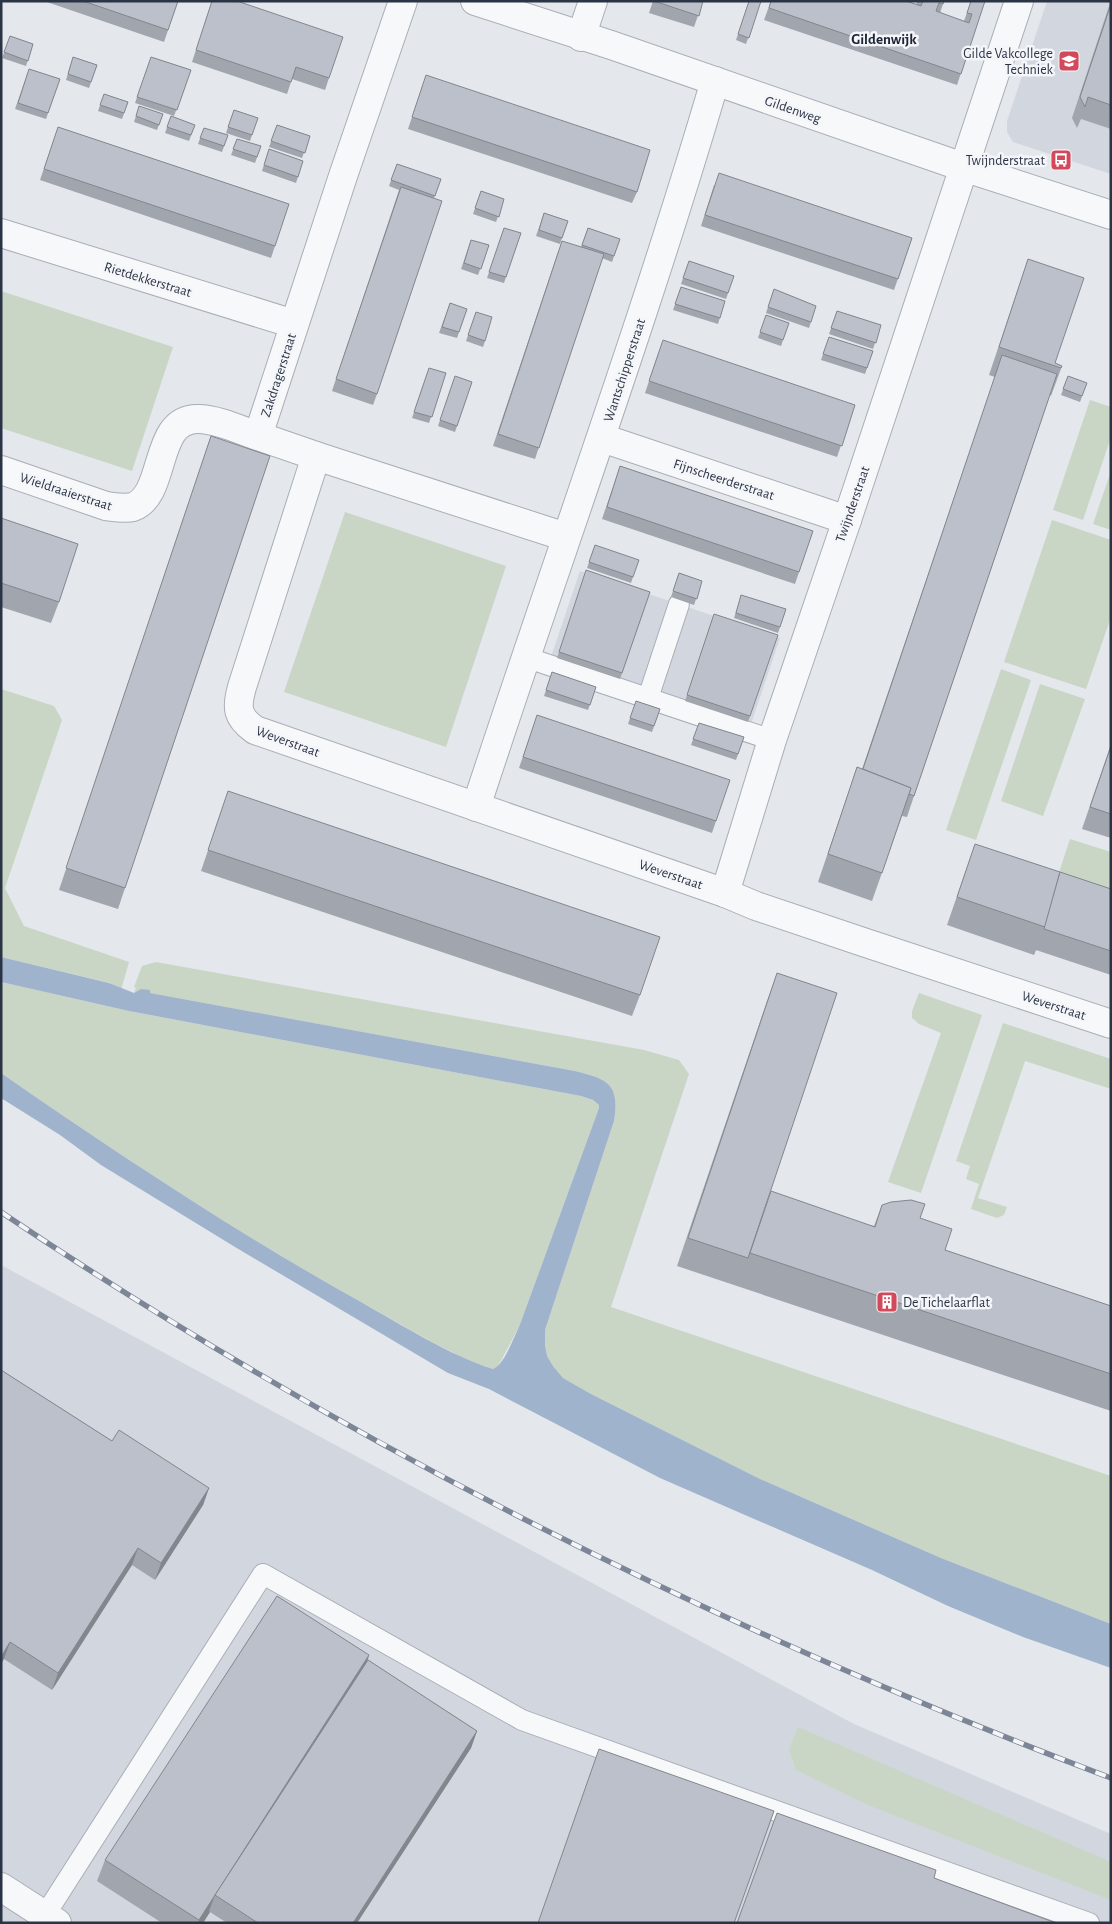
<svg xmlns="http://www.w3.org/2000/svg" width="1112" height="1924" font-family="'Alegreya Sans',sans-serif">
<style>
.built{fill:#d2d6de}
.green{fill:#c9d6c5}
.water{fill:#9fb4cc}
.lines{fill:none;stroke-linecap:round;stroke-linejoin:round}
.service-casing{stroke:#a9aeb7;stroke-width:22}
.minor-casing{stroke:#a9aeb7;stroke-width:30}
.tertiary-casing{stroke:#a9aeb7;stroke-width:30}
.service{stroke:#f7f8fa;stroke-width:20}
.minor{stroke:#f7f8fa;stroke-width:28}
.tertiary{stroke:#f7f8fa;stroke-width:28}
.rail-casing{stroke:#7d8696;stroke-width:5.5}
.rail{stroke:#f4f6f9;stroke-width:4;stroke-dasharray:11;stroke-linecap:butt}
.wall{fill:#a1a5ae}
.shaded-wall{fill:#83868d}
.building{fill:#bbc0ca;stroke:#83868d}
.labels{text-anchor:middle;stroke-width:5;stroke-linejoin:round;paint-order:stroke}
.poi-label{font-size:14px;fill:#2b3445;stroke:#f4f6f9;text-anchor:end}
.street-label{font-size:14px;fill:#2b3445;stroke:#f4f6f9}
.neighbourhood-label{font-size:15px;font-weight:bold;fill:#1d2536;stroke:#f4f6f9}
</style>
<rect width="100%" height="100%" fill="#e4e7ec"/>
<g class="built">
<path d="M 1047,1 L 1111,1 L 1111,174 L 1013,142 L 1007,132 L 1007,121 Z"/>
<path d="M 580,571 L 780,638 L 750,727 L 550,660 Z"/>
<path d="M 1,1265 L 854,1724 L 1111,1834 L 1111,1923 L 1,1923 Z"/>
</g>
<g class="green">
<path d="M 1,291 L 173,347 L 132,471 L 1,428 Z"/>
<path d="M 1090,400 L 1111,407 L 1111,437 L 1083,520 L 1053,510 Z"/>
<path d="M 1111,471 L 1111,530 L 1093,524 Z"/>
<path d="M 345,512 L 506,566 L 446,747 L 284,692 Z"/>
<path d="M 1052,520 L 1111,540 L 1111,617 L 1086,689 L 1004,662 Z"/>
<path d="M 1001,669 L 1031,680 L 976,840 L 946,830 Z"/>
<path d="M 1040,684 L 1085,699 L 1043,816 L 1001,801 Z"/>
<path d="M 1,689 L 54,706 L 62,720 L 5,888 L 24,926 L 129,962 L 121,990 L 110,983 L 1,957 Z"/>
<path d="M 1070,839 L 1111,852 L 1111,910 L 1053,891 Z"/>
<path d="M 156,962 L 644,1050 L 679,1060 L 689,1074 L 611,1307 L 1111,1476 L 1111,1624 L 941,1558 L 760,1479 L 591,1394 L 563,1378 L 553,1366 L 547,1356 L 545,1345 L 545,1330 L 614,1121 C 620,1084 608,1079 575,1071 L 149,993 L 150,991 L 140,991 L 134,993 L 136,988 L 134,987 L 142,966 Z"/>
<path d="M 1,982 L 129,1011 L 581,1096 L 593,1100 L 599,1105 L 599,1108 L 519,1327 L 497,1368 L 493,1369 C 448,1354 403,1325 361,1302 C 237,1233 118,1154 1,1073 Z"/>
<path d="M 919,993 L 982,1015 L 921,1193 L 888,1182 L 941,1033 L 919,1024 L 912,1018 L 912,1011 Z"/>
<path d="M 1003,1023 L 1111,1059 L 1111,1089 L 1025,1061 L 978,1198 L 1007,1207 L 1004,1215 L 997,1218 L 971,1209 L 979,1184 L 966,1179 L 970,1166 L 956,1161 Z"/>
<path d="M 798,1727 L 1111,1862 L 1111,1900 L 868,1805 L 796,1770 L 789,1749 Z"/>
</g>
<path class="water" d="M 1,957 L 109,983 L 134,993 L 141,989 L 150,990 L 150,993 L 575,1071 C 608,1079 620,1084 614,1121 L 545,1330 L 545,1345 L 547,1356 L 553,1366 L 563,1378 L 591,1394 L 760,1479 L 941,1558 L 1111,1624 L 1111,1668 L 1023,1637 L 948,1606 L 872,1570 L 660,1478 L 489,1389 L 448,1373 L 235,1247 L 101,1165 L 60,1135 L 1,1098 L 1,1073 C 118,1154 237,1233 361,1302 C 402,1325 449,1355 493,1369 C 504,1365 513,1339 519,1327 L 599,1108 L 599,1105 L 593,1100 L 581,1096 L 129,1011 L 1,982 Z"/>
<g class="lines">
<g class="service-casing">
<g id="service">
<path d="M 525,657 L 772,740"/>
<path d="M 648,698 L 679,604"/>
<path d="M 45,1915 L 263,1574 L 522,1720 L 1089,1923"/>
</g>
</g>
<g class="minor-casing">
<g id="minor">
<path d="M 403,1 L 343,176 L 258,436 L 316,456 L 242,687 C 236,708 237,717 255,730 L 725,893 L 756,906 L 863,942 L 1111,1024"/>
<path d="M 475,1 L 611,45 L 963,167 L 1111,215"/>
<path d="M 581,37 L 593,1"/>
<path d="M 1,233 L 294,324"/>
<path d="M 602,438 L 847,520"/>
<path d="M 316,456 L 566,537"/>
<path d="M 1,470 L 106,506 C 114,507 124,509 133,507 C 168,494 152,416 200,419 C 219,420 240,430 258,436"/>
<path d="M 476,807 C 555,565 643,326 715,81"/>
<path d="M 725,893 L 772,740 L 847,520 L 1019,1"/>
</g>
</g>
<g class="tertiary-casing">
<path id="tertiary" d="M 1,1887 L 57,1923"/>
</g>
<use href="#service" class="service"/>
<use href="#minor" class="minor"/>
<use href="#tertiary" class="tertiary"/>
<g class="rail-casing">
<path id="rail" d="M 1,1212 C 346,1444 722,1631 1111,1778"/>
</g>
<use href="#rail" class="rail"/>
</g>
<g class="wall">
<path d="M 44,1 L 178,1 L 164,42 Z"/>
<path d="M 212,1 L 329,78 L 325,90 L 292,79 L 287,94 L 192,62 Z"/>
<path d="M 653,1 L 703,1 L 694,27 L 649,13 Z"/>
<path d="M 749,1 L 761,1 L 746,44 L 736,40 Z"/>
<path d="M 771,1 L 916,5 L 917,1 L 944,1 L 940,13 L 964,21 L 971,1 L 985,1 L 957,85 L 764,20 Z"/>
<path d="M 1105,1 L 1111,1 L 1111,129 L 1081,119 L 1077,128 L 1072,118 L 1110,3 Z"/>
<path d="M 10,36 L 33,44 L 26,66 L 2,58 Z"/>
<path d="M 73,57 L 97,65 L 89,88 L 66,80 Z"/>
<path d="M 151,57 L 191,70 L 174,116 L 135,103 Z"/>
<path d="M 29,69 L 60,79 L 46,119 L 15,109 Z"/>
<path d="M 422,87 L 637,192 L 632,203 L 408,129 Z"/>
<path d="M 104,94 L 128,102 L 122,119 L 98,111 Z"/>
<path d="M 139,106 L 163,114 L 157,130 L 134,122 Z"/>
<path d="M 234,110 L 258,118 L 250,141 L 226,133 Z"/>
<path d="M 171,116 L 195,125 L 189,141 L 165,133 Z"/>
<path d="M 277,125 L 310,136 L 302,158 L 269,147 Z"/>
<path d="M 204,128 L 228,135 L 222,152 L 198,144 Z"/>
<path d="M 54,139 L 275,246 L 271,258 L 40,180 Z"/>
<path d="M 237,139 L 261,146 L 255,163 L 231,155 Z"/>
<path d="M 269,149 L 303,161 L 296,183 L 262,171 Z"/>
<path d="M 397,164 L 441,179 L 434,198 L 377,394 L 373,405 L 332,391 L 399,190 L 389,186 Z"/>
<path d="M 714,185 L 912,238 L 894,290 L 701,226 Z"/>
<path d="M 481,191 L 504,199 L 496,222 L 473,214 Z"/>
<path d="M 544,213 L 568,221 L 560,244 L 536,236 Z"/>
<path d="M 504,228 L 521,233 L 504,283 L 487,278 Z"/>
<path d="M 588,228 L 620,239 L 612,262 L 602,258 L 535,459 L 493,446 L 558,252 L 581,247 Z"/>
<path d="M 471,240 L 489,245 L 478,275 L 461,269 Z"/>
<path d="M 1028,259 L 1055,363 L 1062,366 L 1051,396 L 1050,395 L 914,796 L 907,817 L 902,816 L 872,901 L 818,882 L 857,767 L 862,769 L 995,377 L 989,375 Z"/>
<path d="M 689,261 L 734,276 L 726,299 L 681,284 Z"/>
<path d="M 681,287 L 725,301 L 718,324 L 673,310 Z"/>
<path d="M 774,289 L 816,306 L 809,328 L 766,313 Z"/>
<path d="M 450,303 L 467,309 L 457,338 L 439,333 Z"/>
<path d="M 837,311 L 881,325 L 873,349 L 829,334 Z"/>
<path d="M 476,312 L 485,341 L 483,347 L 466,341 Z"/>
<path d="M 766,315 L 789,323 L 781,346 L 758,338 Z"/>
<path d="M 829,337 L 873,351 L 865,374 L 821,360 Z"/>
<path d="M 659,351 L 855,405 L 837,457 L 645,393 Z"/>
<path d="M 429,368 L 446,373 L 429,423 L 412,418 Z"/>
<path d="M 455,376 L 472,382 L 455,432 L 438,426 Z"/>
<path d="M 1068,376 L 1087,383 L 1080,402 L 1061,395 Z"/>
<path d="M 211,436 L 125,888 L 118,909 L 59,890 Z"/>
<path d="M 620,466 L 813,531 L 795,584 L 602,519 Z"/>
<path d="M 1,518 L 59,602 L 51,623 L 1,607 Z"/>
<path d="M 595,545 L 633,577 L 631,583 L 587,568 Z"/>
<path d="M 586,570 L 650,592 L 620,679 L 557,658 Z"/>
<path d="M 679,573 L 702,581 L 694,605 L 671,597 Z"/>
<path d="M 741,595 L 786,609 L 778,633 L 734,618 Z"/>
<path d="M 714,614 L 778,635 L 748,722 L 685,701 Z"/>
<path d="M 552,672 L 596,687 L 588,710 L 544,696 Z"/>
<path d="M 636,701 L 660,709 L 652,732 L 628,724 Z"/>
<path d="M 699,723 L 744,737 L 736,760 L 691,745 Z"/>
<path d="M 533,727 L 716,821 L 712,833 L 519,768 Z"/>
<path d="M 1111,744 L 1111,838 L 1082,829 Z"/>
<path d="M 228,791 L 640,995 L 632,1016 L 201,871 Z"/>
<path d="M 975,844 L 1111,889 L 1111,975 L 1036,950 L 1037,948 L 1034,955 L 947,925 Z"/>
<path d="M 777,973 L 767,1200 L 874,1226 L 882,1205 L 920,1218 L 945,1250 L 1111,1306 L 1111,1411 L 677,1266 L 767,1001 Z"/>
<path d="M 1,1370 L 112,1441 L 209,1488 L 203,1505 L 155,1580 L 132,1565 L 52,1690 L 4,1659 Z"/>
<path d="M 369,1655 L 368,1660 L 477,1731 L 471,1748 L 357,1923 L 227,1923 L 210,1912 L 203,1923 L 162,1923 L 97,1881 L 105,1860 Z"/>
</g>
<g class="shaded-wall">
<path d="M 209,1488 L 203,1505 L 155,1580 L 161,1563 Z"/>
<path d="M 138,1548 L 132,1565 L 52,1690 L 58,1673 Z"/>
<path d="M 10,1642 L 4,1659 L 1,1664 L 1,1657 Z"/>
<path d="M 369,1655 L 362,1677 L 215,1895 L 209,1911 L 210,1912 L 203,1923 L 198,1923 L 199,1920 Z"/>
<path d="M 477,1731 L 471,1748 L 357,1923 L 353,1923 Z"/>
</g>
<g class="building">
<path d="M 83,1 L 178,1 L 168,30 Z"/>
<path d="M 212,1 L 237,1 L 343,37 L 329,78 L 296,67 L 291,82 L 196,50 Z"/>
<path d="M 654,1 L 703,1 L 699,16 Z"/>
<path d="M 749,1 L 761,1 L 749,38 L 738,34 Z"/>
<path d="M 771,1 L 906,1 L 921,6 L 923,1 L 944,1 L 943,4 L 939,3 L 936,11 L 969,23 L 972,14 L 967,13 L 971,1 L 985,1 L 961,74 L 769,8 Z"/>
<path d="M 1111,4 L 1111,105 L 1088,97 L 1085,107 L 1080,97 Z"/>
<path d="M 10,36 L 33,44 L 28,61 L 4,52 Z"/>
<path d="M 73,57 L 97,65 L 91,82 L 68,74 Z"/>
<path d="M 151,57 L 191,70 L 177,110 L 137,97 Z"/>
<path d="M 29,69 L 60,79 L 48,113 L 18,103 Z"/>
<path d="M 426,75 L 650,150 L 637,192 L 412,117 Z"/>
<path d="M 104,94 L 128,102 L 124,113 L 100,105 Z"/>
<path d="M 139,106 L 163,114 L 159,125 L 136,116 Z"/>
<path d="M 234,110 L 258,118 L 252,135 L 228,127 Z"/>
<path d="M 171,116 L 195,125 L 191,135 L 167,127 Z"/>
<path d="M 277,125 L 310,136 L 305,153 L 271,141 Z"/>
<path d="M 58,127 L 289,204 L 275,246 L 44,169 Z"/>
<path d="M 204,128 L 228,135 L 224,146 L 200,138 Z"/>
<path d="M 237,139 L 261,146 L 257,157 L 233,149 Z"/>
<path d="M 269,149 L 303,161 L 298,177 L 264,165 Z"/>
<path d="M 397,164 L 441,179 L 435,196 L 391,180 Z"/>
<path d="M 719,173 L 912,238 L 898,279 L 705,215 Z"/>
<path d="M 401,187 L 442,201 L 377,394 L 336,379 Z"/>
<path d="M 481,191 L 504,199 L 499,217 L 475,208 Z"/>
<path d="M 544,213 L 568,221 L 562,238 L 539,230 Z"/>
<path d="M 504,228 L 521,233 L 506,277 L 489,272 Z"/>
<path d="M 588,228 L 620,239 L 614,256 L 582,245 Z"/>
<path d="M 471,240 L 489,245 L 481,269 L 464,263 Z"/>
<path d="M 562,241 L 604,254 L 539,448 L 498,434 Z"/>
<path d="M 1028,259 L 1084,278 L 1055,363 L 1062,366 L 1061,368 L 999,347 Z"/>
<path d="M 689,261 L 734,276 L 728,293 L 683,278 Z"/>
<path d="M 681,287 L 725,301 L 720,318 L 675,304 Z"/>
<path d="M 774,289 L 816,306 L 811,322 L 768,307 Z"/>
<path d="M 450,303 L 467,309 L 459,332 L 442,327 Z"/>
<path d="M 837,311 L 881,325 L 876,343 L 831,328 Z"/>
<path d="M 476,312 L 492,317 L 485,341 L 468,335 Z"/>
<path d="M 766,315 L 789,323 L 783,340 L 760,332 Z"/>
<path d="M 829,337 L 873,351 L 867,368 L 823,354 Z"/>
<path d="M 663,340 L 855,405 L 842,446 L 649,381 Z"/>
<path d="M 1002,355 L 1057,374 L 914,796 L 909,794 L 911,788 L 863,769 Z"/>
<path d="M 429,368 L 446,373 L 432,417 L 414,412 Z"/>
<path d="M 455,376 L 472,382 L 457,426 L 440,420 Z"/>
<path d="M 1068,376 L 1087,383 L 1082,396 L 1063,389 Z"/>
<path d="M 211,436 L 270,456 L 125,888 L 66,868 Z"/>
<path d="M 620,466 L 813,531 L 799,572 L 607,507 Z"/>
<path d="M 1,518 L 78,544 L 59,602 L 1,583 Z"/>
<path d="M 595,545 L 639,560 L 633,577 L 589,562 Z"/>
<path d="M 586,570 L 650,592 L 622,673 L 559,652 Z"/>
<path d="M 679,573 L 702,581 L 697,599 L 673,591 Z"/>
<path d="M 741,595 L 786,609 L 780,627 L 736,613 Z"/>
<path d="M 714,614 L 778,635 L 750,716 L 687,695 Z"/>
<path d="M 552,672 L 596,687 L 590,705 L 546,690 Z"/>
<path d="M 636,701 L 660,709 L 654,726 L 630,718 Z"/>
<path d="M 537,715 L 730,780 L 716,821 L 523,757 Z"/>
<path d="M 699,723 L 744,737 L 738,754 L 693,739 Z"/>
<path d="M 1111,746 L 1111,814 L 1090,807 Z"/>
<path d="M 857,767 L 911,788 L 882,873 L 828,854 Z"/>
<path d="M 228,791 L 660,937 L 640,995 L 208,850 Z"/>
<path d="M 975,844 L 1060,872 L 1045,927 L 957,897 Z"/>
<path d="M 1060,872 L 1111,889 L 1111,951 L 1044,929 Z"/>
<path d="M 777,973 L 837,993 L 748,1258 L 688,1238 Z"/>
<path d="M 771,1191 L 875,1227 L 882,1205 L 891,1202 L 911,1200 L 925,1204 L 920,1218 L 952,1229 L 945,1250 L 1111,1306 L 1111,1374 L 750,1253 Z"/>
<path d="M 1,1370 L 112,1441 L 119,1430 L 209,1488 L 161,1563 L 138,1548 L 58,1673 L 10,1642 L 1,1657 Z"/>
<path d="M 277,1596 L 369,1655 L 199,1920 L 105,1860 Z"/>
<path d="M 368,1660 L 477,1731 L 353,1923 L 258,1923 L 215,1895 Z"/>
<path d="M 599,1749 L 774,1811 L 734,1923 L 538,1923 Z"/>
<path d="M 777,1813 L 936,1870 L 934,1878 L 1056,1923 L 737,1923 Z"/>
</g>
<defs>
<g id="school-square" transform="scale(1.125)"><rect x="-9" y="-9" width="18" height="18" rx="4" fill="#d1495b" stroke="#f4f6f9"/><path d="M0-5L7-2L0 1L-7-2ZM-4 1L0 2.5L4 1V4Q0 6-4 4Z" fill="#fff"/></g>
<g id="bus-square" transform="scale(1.125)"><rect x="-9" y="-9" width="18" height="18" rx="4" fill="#d1495b" stroke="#f4f6f9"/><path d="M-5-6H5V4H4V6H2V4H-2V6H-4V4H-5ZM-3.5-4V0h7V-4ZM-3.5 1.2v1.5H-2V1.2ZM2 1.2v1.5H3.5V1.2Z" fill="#fff"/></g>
<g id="building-square" transform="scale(1.125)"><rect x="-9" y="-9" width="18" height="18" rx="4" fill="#d1495b" stroke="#f4f6f9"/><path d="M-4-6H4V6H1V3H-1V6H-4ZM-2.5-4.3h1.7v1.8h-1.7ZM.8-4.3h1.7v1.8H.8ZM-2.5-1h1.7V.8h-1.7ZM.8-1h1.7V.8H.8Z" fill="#fff"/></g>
</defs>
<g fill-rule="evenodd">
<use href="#school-square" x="1069" y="61"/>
<use href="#bus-square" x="1061" y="160"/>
<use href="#building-square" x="887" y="1302"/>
</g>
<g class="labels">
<g class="poi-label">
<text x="1053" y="58">Gilde Vakcollege<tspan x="1053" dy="16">Techniek</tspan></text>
<text x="1045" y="165">Twijnderstraat</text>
<text x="903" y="1307" text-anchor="start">De Tichelaarflat</text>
</g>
<g class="street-label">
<text transform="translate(793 109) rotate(19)" y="5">Gildenweg</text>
<text transform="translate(148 279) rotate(17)" y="5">Rietdekkerstraat</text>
<text transform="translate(624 370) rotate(-72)" y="5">Wantschipperstraat</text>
<text transform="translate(278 375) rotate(-72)" y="5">Zakdragerstraat</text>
<text transform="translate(724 479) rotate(18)" y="5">Fijnscheerderstraat</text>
<text transform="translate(66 491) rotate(18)" y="5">Wieldraaierstraat</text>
<text transform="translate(852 504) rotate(-71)" y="5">Twijnderstraat</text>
<text transform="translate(288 741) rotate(20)" y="5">Weverstraat</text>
<text transform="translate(671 874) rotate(19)" y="5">Weverstraat</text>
<text transform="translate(1054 1005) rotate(18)" y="5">Weverstraat</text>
</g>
<g class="neighbourhood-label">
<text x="884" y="44">Gildenwijk</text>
</g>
</g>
<rect width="1112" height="1924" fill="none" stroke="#2b3445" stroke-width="5"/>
</svg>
